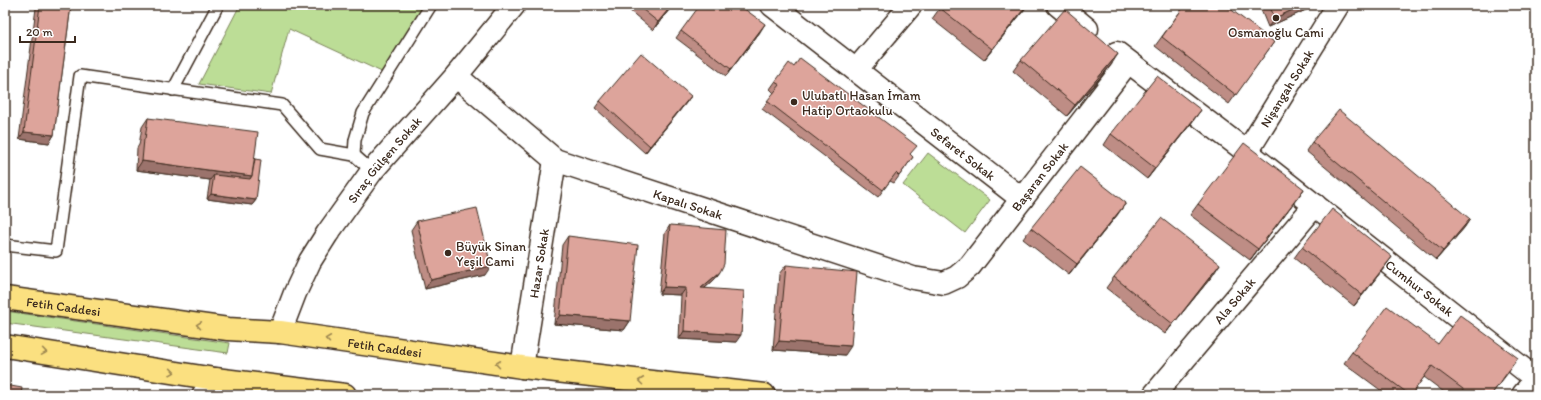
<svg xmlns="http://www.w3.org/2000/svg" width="1541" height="400" font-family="Itim,sans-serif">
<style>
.green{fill:#bcdd96;stroke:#7c845a}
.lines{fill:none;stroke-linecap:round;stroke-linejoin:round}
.lane-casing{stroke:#3b2a1e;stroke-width:14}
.street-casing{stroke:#3b2a1e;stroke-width:25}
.secondary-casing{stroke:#3b2a1e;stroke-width:25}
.primary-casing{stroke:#3b2a1e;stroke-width:25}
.lane{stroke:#fff;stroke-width:11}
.street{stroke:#fff;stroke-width:22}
.secondary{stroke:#fff;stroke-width:22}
.primary{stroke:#fbe080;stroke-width:22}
.wall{fill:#be8d85;stroke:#3b2a1e}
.shaded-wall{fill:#9b736c;stroke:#3b2a1e}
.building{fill:#dda49b;stroke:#3b2a1e}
.oneway{stroke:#9b854f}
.poi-dot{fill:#3b2a1e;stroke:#fff;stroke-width:1.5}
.labels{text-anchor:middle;stroke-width:3;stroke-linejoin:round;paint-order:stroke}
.poi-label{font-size:13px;fill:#3b2a1e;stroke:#fff;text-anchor:start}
.street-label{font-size:13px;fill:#3b2a1e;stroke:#fff}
</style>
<rect width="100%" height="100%" fill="#fff"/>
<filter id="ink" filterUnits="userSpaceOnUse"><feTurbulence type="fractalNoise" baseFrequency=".025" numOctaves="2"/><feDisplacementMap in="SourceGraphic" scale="8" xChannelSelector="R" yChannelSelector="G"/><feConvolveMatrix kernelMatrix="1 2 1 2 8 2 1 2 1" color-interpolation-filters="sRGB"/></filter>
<g filter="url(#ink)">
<g class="green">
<path d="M 240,5 L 426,5 L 386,74 L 289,29 L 271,94 L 199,84 Z"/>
<path d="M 928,153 L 990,200 L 965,233 L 903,185 Z"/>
<path d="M 5,311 L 230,343 L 228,353 L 5,323 Z"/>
</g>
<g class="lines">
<g class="lane-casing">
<g id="lane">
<path d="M 173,90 L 218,5"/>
<path d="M 354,155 L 355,140 L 363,113 L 431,5"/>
<path d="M 5,245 L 56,251 L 80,76 L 282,105 L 320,149 L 354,155 L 372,171"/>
</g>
</g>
<g class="street-casing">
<g id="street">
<path id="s1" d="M 772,5 L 1022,199"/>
<path d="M 1058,5 L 1087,29"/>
<path id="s2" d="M 1117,53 L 1247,152 L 1536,379"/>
<path d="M 856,70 L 911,5"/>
<path id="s3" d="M 456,76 L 555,160 L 913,278 L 944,283 L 957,277 L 970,266 L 1128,62"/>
<path id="s4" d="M 1247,152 L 1338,5"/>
<path id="s5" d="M 280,332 L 295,293 L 310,261 L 327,234 L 372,171 L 456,76 L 514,5"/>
<path id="s6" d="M 522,367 L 555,160"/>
<path d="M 203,395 L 215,379"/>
<path id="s7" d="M 1154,395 L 1315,205"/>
</g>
</g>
<g class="secondary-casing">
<path id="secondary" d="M 1523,395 L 1536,379"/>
</g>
<g class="primary-casing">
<g id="primary">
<path id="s8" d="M 5,298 L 228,329 L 280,332 L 522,367 L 764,395"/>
<path d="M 5,346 L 215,379 L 345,395"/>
</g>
</g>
<use href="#lane" class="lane"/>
<use href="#street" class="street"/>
<use href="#secondary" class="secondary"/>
<use href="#primary" class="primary"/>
</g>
<g class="wall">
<path d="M 38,5 L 71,5 L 54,135 L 49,143 L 19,139 L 36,8 Z"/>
<path d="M 623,5 L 673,5 L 653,30 Z"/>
<path d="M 942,5 L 1028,5 L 984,60 L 932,19 Z"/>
<path d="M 1185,5 L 1274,42 L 1229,104 L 1155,46 Z"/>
<path d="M 1259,5 L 1311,5 L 1308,9 L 1268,27 Z"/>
<path d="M 681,31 L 760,32 L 726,76 L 676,38 Z"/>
<path d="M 1021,60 L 1111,65 L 1067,116 L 1013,71 Z"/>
<path d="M 775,82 L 910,155 L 913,157 L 894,183 L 890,181 L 878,197 L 762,109 L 774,93 L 770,89 Z"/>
<path d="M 691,96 L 686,103 L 645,153 L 595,108 L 600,101 Z"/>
<path d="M 148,118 L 255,159 L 256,200 L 252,205 L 207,199 L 210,180 L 136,170 L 137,148 L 139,145 L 142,127 Z"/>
<path d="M 1193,121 L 1147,179 L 1104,145 L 1111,134 Z"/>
<path d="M 1312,142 L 1470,219 L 1464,228 L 1436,260 L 1306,151 Z"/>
<path d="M 1304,189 L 1250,260 L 1190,215 L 1198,204 Z"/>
<path d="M 1118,214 L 1069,275 L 1023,239 L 1031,228 Z"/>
<path d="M 417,221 L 485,275 L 425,289 L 411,230 Z"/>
<path d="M 670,225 L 715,279 L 704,289 L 736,342 L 679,339 L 681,295 L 659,294 L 665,233 Z"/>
<path d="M 568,236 L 630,321 L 624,330 L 554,324 L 562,245 Z"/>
<path d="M 1302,247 L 1384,268 L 1354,306 L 1294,258 Z"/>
<path d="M 786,265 L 845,355 L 773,350 L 779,274 Z"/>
<path d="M 1213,275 L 1165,334 L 1106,288 L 1114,277 Z"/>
<path d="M 1438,344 L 1511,369 L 1491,395 L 1448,395 L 1424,377 L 1411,395 L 1387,395 L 1344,363 L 1352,352 Z"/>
</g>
<g class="shaded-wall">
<path d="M 672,5 L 673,5 L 653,30 L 658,22 Z"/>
<path d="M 1027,5 L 1028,5 L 984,60 L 992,49 Z"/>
<path d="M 1303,5 L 1311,5 L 1308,9 L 1268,27 L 1275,18 Z"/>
<path d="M 765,24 L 760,32 L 726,76 L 731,69 Z"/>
<path d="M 1118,54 L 1111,65 L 1067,116 L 1075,105 Z"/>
<path d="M 691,96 L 686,103 L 645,153 L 650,146 Z"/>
<path d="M 1201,110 L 1193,121 L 1147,179 L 1155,168 Z"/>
<path d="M 24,132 L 54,135 L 49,143 L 19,139 Z"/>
<path d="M 142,161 L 252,176 L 246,185 L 214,175 L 210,180 L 136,170 Z"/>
<path d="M 1304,189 L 1296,200 L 1250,260 L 1258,249 Z"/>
<path d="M 211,194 L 256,200 L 252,205 L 207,199 Z"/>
<path d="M 1126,203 L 1118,214 L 1069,275 L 1077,264 Z"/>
<path d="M 1470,219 L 1464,228 L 1436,260 L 1443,251 Z"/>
<path d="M 1392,257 L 1384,268 L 1354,306 L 1362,295 Z"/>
<path d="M 1220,264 L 1213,275 L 1165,334 L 1173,324 Z"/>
<path d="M 491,266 L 485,275 L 425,289 L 431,280 Z"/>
<path d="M 720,272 L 715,279 L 696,296 L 701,288 Z"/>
<path d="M 664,287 L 686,288 L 681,295 L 659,294 Z"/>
<path d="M 560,315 L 630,321 L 624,330 L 554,324 Z"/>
<path d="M 684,331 L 741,335 L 736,342 L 679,339 Z"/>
<path d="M 779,341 L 851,346 L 845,355 L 773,350 Z"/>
</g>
<g class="building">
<path d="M 40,5 L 71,5 L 54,135 L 24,132 Z"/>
<path d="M 637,5 L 672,5 L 658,22 Z"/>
<path d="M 700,5 L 739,5 L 765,24 L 731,69 L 681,31 Z"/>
<path d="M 942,5 L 1027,5 L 992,49 L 940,8 Z"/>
<path d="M 1185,5 L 1225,5 L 1274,42 L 1236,95 L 1162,37 Z"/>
<path d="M 1269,5 L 1303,5 L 1275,18 Z"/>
<path d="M 1065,9 L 1118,54 L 1075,105 L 1021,60 Z"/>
<path d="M 641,53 L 691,96 L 650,146 L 600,101 Z"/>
<path d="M 800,58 L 917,146 L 910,154 L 913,157 L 899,176 L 896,173 L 883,190 L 767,101 L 780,85 L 775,82 L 789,63 L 794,67 Z"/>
<path d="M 1157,76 L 1201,110 L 1155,168 L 1111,134 Z"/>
<path d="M 1339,110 L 1470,219 L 1443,251 L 1312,142 Z"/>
<path d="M 148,118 L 258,132 L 252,176 L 142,161 L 144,139 L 145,139 Z"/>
<path d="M 1244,143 L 1304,189 L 1258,249 L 1198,204 Z"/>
<path d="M 255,159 L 261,160 L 256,200 L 211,194 L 214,175 L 250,179 L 252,176 Z"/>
<path d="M 1080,167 L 1126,203 L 1077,264 L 1031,228 Z"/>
<path d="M 477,208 L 491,266 L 431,280 L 417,221 Z"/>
<path d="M 1332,209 L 1392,257 L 1362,295 L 1302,247 Z"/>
<path d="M 1161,218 L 1220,264 L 1173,324 L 1114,277 Z"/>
<path d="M 670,225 L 726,230 L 724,264 L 720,272 L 701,288 L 744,291 L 741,335 L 684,331 L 686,288 L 664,287 Z"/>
<path d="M 568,236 L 638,245 L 630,321 L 560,315 Z"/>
<path d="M 786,265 L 857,272 L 851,346 L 779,341 Z"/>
<path d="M 1387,306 L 1438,344 L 1460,315 L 1518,358 L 1491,395 L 1471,395 L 1432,366 L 1411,395 L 1410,395 L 1352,352 Z"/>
<path d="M 5,385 L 22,388 L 21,395 L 5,395 Z"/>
<path d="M 62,392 L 85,395 L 61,395 Z"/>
<path d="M 210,393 L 230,395 L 210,395 Z"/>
</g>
<defs><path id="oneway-chevron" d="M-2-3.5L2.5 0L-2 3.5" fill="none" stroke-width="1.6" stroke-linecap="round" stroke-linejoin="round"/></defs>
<g class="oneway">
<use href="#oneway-chevron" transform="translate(199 325) rotate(-172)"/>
<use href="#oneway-chevron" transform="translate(328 339) rotate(-172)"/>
<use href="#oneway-chevron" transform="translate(44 352) rotate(9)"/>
<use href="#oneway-chevron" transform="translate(498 364) rotate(-172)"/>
<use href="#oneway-chevron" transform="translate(172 372) rotate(9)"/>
<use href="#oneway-chevron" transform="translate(641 381) rotate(-173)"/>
</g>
</g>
<g class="poi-dot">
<circle cx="1276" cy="18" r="4"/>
<circle cx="794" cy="102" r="4"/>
<circle cx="448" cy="253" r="4"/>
</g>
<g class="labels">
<g class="poi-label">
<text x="1276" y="37" text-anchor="middle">Osmanoğlu Cami</text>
<text x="802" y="100">Ulubatlı Hasan İmam<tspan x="802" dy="15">Hatip Ortaokulu</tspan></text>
<text x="456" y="251">Büyük Sinan<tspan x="456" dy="15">Yeşil Cami</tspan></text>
</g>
<g class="street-label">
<text dy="5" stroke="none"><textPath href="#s4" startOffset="75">Nişangah Sokak</textPath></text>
<text dy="5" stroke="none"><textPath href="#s1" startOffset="242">Sefaret Sokak</textPath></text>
<text dy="5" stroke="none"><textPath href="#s5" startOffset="203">Sıraç Gülşen Sokak</textPath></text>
<text dy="5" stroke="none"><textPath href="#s3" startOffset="683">Başaran Sokak</textPath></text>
<text dy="5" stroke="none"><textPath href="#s3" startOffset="270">Kapalı Sokak</textPath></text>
<text dy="5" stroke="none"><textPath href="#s6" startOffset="105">Hazar Sokak</textPath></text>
<text dy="5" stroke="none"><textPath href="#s2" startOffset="383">Cumhur Sokak</textPath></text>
<text dy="5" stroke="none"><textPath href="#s7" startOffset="124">Ala Sokak</textPath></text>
<text dy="5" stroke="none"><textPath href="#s8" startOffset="59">Fetih Caddesi</textPath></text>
<text dy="5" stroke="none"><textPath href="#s8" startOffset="383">Fetih Caddesi</textPath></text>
</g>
</g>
<rect width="1541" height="400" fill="none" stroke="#fff" stroke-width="20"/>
<rect x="10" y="10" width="1521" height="380" fill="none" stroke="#3b2a1e" stroke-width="1.5" filter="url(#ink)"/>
<path d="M20 36v6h55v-6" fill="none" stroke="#3b2a1e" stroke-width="2"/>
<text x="26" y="36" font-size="12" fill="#3b2a1e" stroke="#ffffff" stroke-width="3" paint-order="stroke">20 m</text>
</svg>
